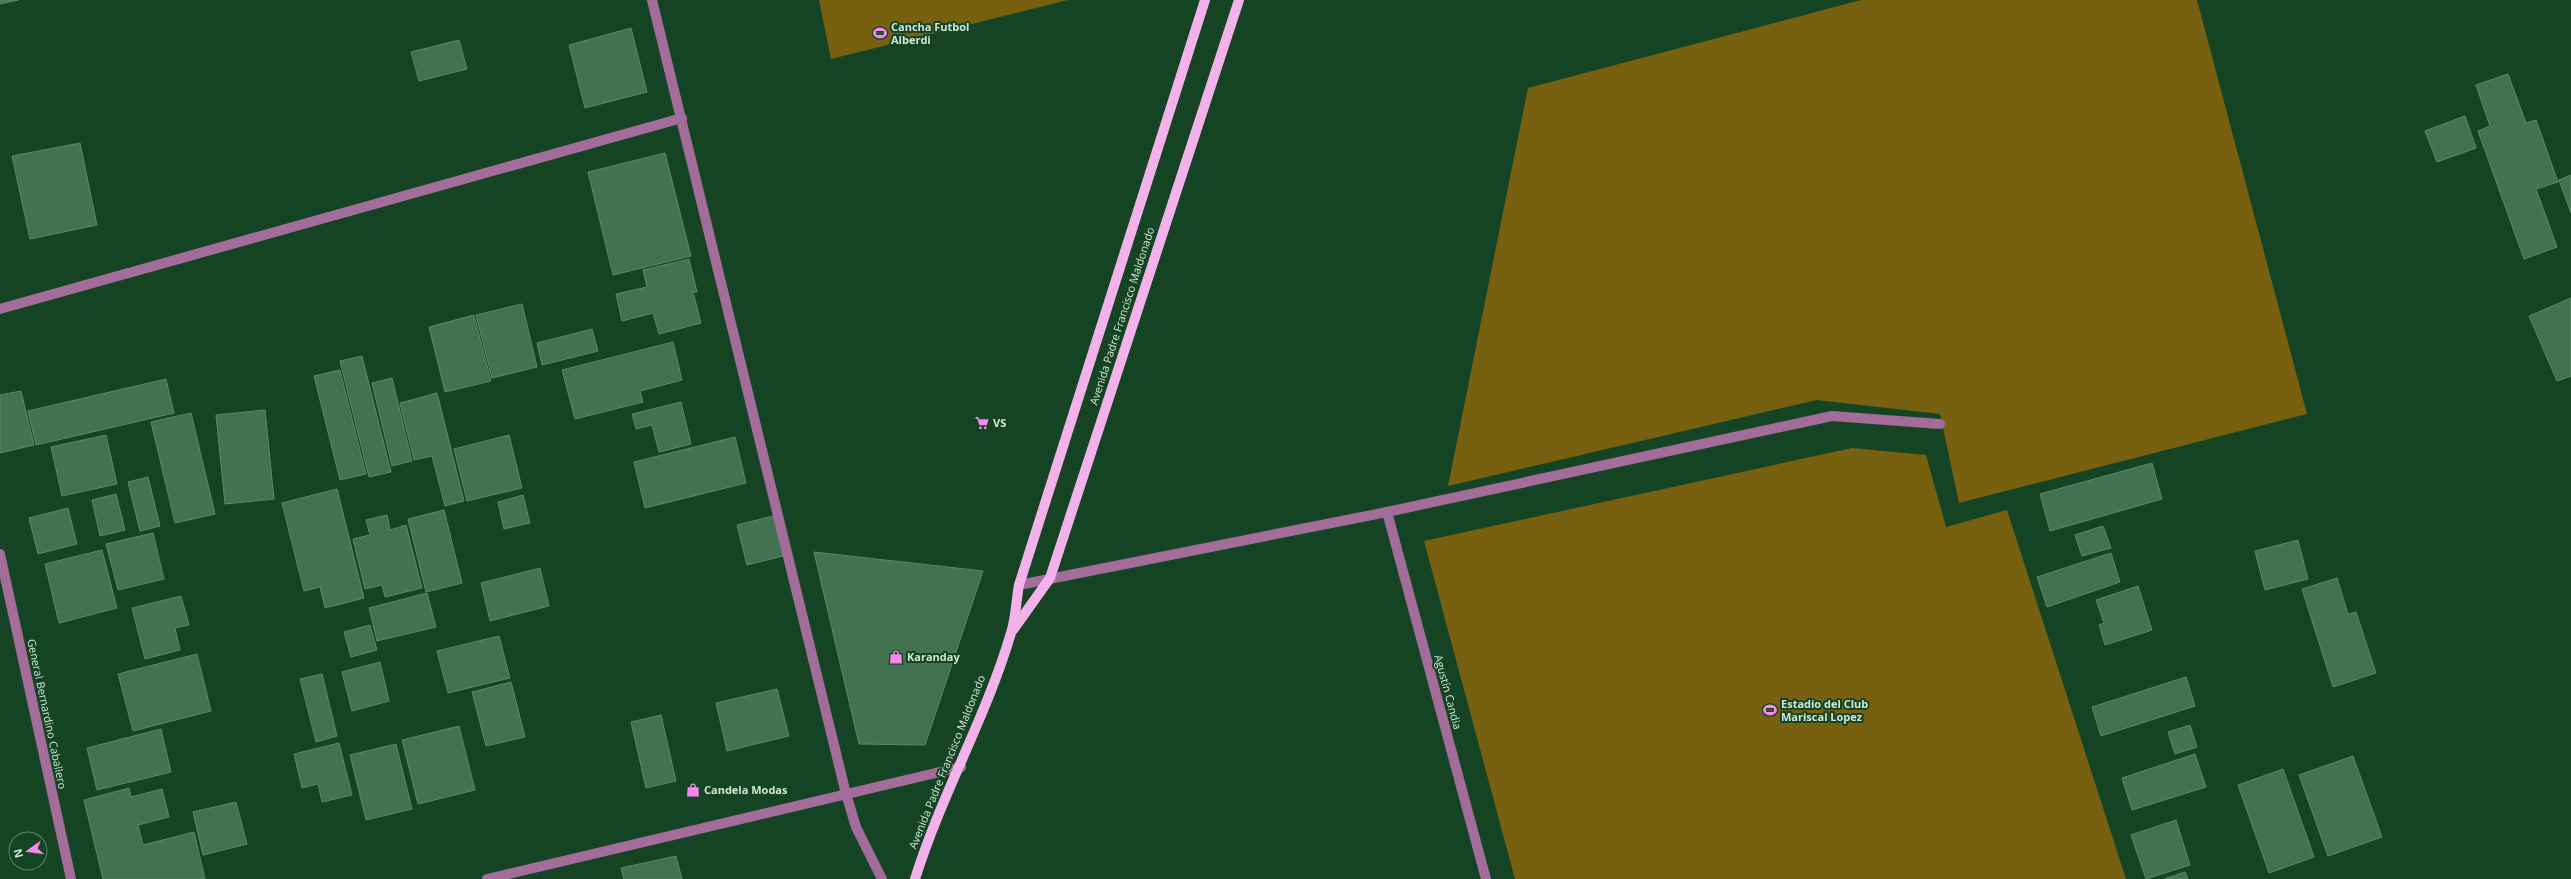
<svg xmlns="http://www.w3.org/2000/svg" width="2571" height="879" font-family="'Open Sans',sans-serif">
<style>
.green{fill:#776110}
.building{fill:#447250;stroke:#5b8a68}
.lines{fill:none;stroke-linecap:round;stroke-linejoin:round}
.minor{stroke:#a36d9b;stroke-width:10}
.major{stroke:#f4b2ea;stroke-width:10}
.labels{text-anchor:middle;stroke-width:4;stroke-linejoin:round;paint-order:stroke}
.poi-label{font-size:11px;font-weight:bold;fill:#cfe7d4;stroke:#154425;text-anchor:start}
.street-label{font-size:11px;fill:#cfe7d4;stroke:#154425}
</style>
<rect width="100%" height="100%" fill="#154425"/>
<g class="green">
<path d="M 819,0 L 1068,0 L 831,59 Z"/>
<path d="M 1861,0 L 2197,0 L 2307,414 L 1959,503 L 1940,414 L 1817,400 L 1448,486 L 1528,88 Z"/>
<path d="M 1852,448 L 1926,455 L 1946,527 L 2007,510 L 2126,879 L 1515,879 L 1424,541 Z"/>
</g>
<g class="building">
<path d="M 0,0 L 18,0 L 0,4 Z"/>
<path d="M 631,28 L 647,92 L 585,108 L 569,45 Z"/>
<path d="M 459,40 L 467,69 L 419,81 L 411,52 Z"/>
<path d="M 2508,74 L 2526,123 L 2536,120 L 2558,182 L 2536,189 L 2557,247 L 2524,259 L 2478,131 L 2490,126 L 2476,85 Z"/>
<path d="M 2465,116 L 2476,148 L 2437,162 L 2425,131 Z"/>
<path d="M 80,143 L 97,225 L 30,239 L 12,156 Z"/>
<path d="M 665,153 L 691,256 L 613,275 L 588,172 Z"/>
<path d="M 2571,175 L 2571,213 L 2559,180 Z"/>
<path d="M 689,259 L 697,292 L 693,292 L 701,323 L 659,334 L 653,313 L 622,321 L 616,294 L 647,287 L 643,270 Z"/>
<path d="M 2571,298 L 2571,376 L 2557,381 L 2529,316 Z"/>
<path d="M 522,304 L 537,367 L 492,378 L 476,315 Z"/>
<path d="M 474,315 L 491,381 L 445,392 L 429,327 Z"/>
<path d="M 592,329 L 598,351 L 542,365 L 537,343 Z"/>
<path d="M 673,342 L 682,380 L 640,391 L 643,402 L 575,419 L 562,370 Z"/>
<path d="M 362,356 L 391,472 L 369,477 L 340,361 Z"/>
<path d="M 340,370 L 366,474 L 340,480 L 314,376 Z"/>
<path d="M 392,378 L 412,461 L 392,466 L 372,383 Z"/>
<path d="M 166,379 L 174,413 L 36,445 L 28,411 Z"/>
<path d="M 21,391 L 34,445 L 0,453 L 0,395 Z"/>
<path d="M 437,393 L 464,501 L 445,506 L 432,456 L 414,460 L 400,403 Z"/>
<path d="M 681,402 L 691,444 L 659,452 L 652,425 L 636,429 L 632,414 Z"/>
<path d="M 265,410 L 274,499 L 225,504 L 216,415 Z"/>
<path d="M 191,413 L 215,514 L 175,523 L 151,422 Z"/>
<path d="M 106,435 L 117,484 L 62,496 L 51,447 Z"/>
<path d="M 509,435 L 522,488 L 467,501 L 454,449 Z"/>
<path d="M 735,437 L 746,483 L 645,508 L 634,462 Z"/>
<path d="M 2152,463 L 2162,499 L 2050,531 L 2040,494 Z"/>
<path d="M 148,477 L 160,526 L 140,531 L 128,482 Z"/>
<path d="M 337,489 L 364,598 L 325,608 L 320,587 L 304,591 L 282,503 Z"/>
<path d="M 116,494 L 125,530 L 100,536 L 92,500 Z"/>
<path d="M 523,495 L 530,523 L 504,529 L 498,502 Z"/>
<path d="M 68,508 L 77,544 L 38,554 L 29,518 Z"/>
<path d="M 444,510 L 462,583 L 426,592 L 408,519 Z"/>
<path d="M 387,515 L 390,530 L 406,525 L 422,588 L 385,597 L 382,585 L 365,589 L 353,539 L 370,535 L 366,520 Z"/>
<path d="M 773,516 L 783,556 L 747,565 L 737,525 Z"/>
<path d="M 2103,526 L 2111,548 L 2082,556 L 2075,535 Z"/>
<path d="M 153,533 L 164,579 L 118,590 L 106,544 Z"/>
<path d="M 2298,540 L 2308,579 L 2265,590 L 2255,551 Z"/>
<path d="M 102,550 L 117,608 L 59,623 L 45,564 Z"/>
<path d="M 814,552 L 983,571 L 925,745 L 859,744 Z"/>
<path d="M 2111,553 L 2120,582 L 2047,607 L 2037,577 Z"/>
<path d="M 540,568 L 549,606 L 490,621 L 481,583 Z"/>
<path d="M 2337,578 L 2348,614 L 2356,612 L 2376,673 L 2333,687 L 2302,589 Z"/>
<path d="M 2138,586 L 2152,630 L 2105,645 L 2099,625 L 2104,623 L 2096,600 Z"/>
<path d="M 427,593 L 436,627 L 377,641 L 369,608 Z"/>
<path d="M 181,596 L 189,625 L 175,628 L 180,650 L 145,659 L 132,608 Z"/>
<path d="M 370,625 L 377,650 L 351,657 L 344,632 Z"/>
<path d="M 499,636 L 510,678 L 448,693 L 437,651 Z"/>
<path d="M 197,654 L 211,711 L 133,731 L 118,674 Z"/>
<path d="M 380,662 L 389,701 L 352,711 L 342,672 Z"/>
<path d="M 322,674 L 337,736 L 316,742 L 300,679 Z"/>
<path d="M 2186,677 L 2195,706 L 2101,736 L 2092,707 Z"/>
<path d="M 511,682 L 525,737 L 486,746 L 472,692 Z"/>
<path d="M 777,689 L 789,736 L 727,751 L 716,703 Z"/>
<path d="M 661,715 L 676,781 L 646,788 L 631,722 Z"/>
<path d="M 2190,725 L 2197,747 L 2175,754 L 2168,732 Z"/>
<path d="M 459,726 L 475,790 L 418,804 L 402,740 Z"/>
<path d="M 161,729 L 171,772 L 97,790 L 87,748 Z"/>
<path d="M 339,743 L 352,795 L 322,802 L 318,784 L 302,788 L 294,754 Z"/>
<path d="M 396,744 L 412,809 L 366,820 L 350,755 Z"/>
<path d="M 2195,754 L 2206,787 L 2132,810 L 2122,778 Z"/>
<path d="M 2353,756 L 2382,837 L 2328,856 L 2299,775 Z"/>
<path d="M 2283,769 L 2314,857 L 2269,873 L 2238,785 Z"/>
<path d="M 129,788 L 131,797 L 162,789 L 169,817 L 138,825 L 143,845 L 194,832 L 205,879 L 103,879 L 84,800 Z"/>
<path d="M 236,802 L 247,844 L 203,855 L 193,812 Z"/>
<path d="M 2176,820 L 2190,865 L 2146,879 L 2131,835 Z"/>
<path d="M 676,856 L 682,879 L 624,879 L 621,868 Z"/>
<path d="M 2185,872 L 2188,879 L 2164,879 Z"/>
</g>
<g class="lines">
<g class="minor">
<path d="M 652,0 L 846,794 L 856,827 L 882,879"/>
<path d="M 0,309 L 682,118"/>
<path d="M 1387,512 L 1486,879"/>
<path d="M 0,554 L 71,879"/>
<path d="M 1019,585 L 1387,512 L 1832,416 L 1940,424"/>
<path d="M 487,879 L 961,767"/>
</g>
<g class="major">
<path d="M 1013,630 L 1050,578 L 1239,0"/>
<path d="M 915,879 C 941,795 986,718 1011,633 C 1016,618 1016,601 1019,585 L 1205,0"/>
</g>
</g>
<defs>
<g id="stadium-bare" transform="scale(1.08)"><path d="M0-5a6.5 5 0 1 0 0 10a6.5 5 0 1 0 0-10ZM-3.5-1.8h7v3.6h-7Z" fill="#f888ea" stroke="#154425" stroke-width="2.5" paint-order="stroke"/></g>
<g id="supermarket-bare" transform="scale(1.08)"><path d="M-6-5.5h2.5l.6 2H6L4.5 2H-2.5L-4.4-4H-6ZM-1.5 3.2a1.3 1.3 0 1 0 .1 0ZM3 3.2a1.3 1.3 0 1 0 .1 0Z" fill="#f888ea" stroke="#154425" stroke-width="2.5" paint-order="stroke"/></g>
<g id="shop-bare" transform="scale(1.08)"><path d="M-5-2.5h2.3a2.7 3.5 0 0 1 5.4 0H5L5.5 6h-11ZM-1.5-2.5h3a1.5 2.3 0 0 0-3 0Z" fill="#f888ea" stroke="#154425" stroke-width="2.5" paint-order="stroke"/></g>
</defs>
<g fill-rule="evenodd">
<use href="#stadium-bare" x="880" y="33"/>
<use href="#supermarket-bare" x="982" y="423"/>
<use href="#shop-bare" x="896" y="657"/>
<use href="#stadium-bare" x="1770" y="710"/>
<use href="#shop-bare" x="693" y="790"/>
</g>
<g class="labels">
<g class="poi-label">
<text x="891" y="31">Cancha Futbol<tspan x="891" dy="13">Alberdi</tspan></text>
<text x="993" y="427">VS</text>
<text x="907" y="661">Karanday</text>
<text x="1781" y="708">Estadio del Club<tspan x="1781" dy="13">Mariscal Lopez</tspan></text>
<text x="704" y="794">Candela Modas</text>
</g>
<g class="street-label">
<text transform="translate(1122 316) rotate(-72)" y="4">Avenida Padre Francisco Maldonado</text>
<text transform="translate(1448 692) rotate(75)" y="4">Agustín Candia</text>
<text transform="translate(47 714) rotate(78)" y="4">General Bernardino Caballero</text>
<text transform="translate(947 762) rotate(-68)" y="4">Avenida Padre Francisco Maldonado</text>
</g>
</g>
<g transform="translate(28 851) rotate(256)"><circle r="19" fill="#154425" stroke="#5f856b"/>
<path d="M0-3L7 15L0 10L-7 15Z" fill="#f888ea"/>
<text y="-6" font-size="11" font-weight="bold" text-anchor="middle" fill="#cfe7d4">N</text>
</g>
</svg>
